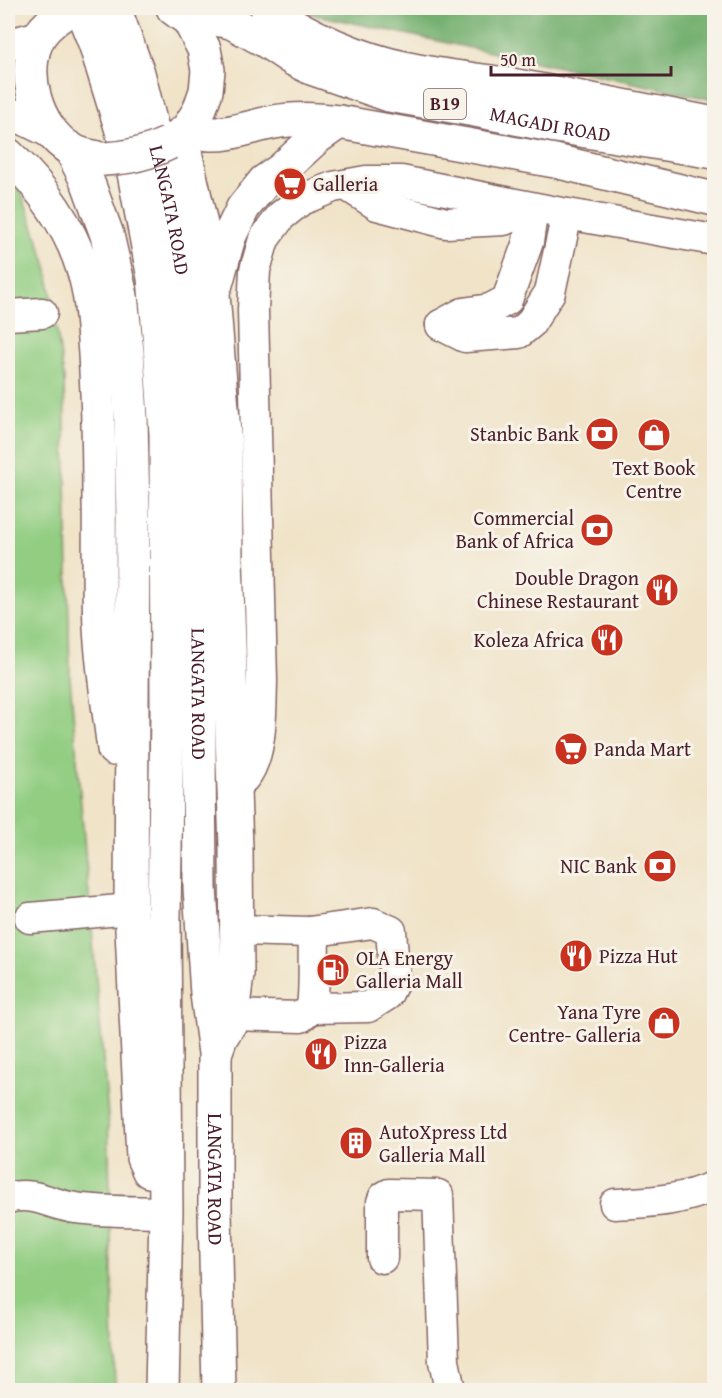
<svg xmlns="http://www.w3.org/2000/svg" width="722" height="1398" font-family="'Gentium Book Plus',serif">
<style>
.green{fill:#92cd82;stroke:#6e7656;stroke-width:1.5}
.forest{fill:#75b070;stroke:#60684e;stroke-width:1.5}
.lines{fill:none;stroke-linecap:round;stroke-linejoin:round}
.minor-casing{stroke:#846462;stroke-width:33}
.major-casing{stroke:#846462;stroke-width:36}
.highway-casing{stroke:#846462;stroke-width:36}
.minor{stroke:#fff;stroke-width:30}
.major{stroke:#fff;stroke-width:33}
.highway{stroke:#fff;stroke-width:33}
.major-bridge-casing{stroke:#846462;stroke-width:36;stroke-linecap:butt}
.major-bridge{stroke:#fff;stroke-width:33}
.labels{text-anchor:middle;stroke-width:6;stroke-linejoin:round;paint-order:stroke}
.shield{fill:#f7f3e8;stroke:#7e5f64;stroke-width:1.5}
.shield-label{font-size:18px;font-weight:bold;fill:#4a1f2b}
.street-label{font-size:20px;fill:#4a1f2b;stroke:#f7f3e8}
.poi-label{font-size:20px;fill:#4a1f2b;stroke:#f7f3e8;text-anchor:start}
</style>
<rect width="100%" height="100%" fill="#f7f3e8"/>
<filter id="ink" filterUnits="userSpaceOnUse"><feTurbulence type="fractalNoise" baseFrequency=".0167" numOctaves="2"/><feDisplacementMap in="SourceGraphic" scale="12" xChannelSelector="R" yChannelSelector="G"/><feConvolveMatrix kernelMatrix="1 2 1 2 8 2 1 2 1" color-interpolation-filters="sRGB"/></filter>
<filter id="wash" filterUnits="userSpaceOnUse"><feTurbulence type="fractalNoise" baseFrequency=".008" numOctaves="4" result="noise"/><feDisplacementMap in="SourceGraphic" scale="24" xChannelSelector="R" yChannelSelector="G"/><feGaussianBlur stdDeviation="1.35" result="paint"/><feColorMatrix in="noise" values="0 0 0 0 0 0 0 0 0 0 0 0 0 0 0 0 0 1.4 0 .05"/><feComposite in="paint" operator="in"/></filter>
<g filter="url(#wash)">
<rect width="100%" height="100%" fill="#f0e3c8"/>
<path class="green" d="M 8,154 L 47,266 L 64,378 L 70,678 L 108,1116 L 115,1390 L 8,1390 Z"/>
<path class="forest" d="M 298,8 L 714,8 L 714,100 L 302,12 Z"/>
</g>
<g filter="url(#ink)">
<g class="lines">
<g class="minor-casing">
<g id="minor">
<path d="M 8,44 L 40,36"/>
<path d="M 8,112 L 53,134"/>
<path d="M 346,185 L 377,205 L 446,223 L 504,220 L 528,210"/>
<path d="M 8,315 L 42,313"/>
<path d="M 441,325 L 465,337 L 519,333 L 530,324 L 550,292 L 567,214"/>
<path d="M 441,325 L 463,313 L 490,309 L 507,300 L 528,242 L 533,208"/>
<path d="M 233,787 C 237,784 241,781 244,778 C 263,756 261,708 262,681 L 253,310 L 255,270 L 264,239 L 281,216 L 301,200 L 333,187 L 366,181 L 401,181 L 556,212 L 714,240"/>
<path d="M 30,918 L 131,909"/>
<path d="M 309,932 L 373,923 L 391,931 L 395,979 L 387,995 L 368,1007 L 312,1008"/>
<path d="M 232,1015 L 301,1017 L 312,1008 C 315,985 313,961 314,938 L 309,932 L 235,930"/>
<path d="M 8,1198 C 35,1191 51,1205 76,1208 C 104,1212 137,1211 166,1212"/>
<path d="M 615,1204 C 649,1202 683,1201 714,1186"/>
<path d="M 382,1258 L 382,1202 L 384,1197 L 389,1194 L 438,1195 L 444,1361 L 450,1390"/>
</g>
</g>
<g class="major-casing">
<g id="major">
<path d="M 72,8 C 60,15 48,23 40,35 C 19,70 36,130 72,150 C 78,154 87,156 94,157"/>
<path d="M 81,8 L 95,43 L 132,163 L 138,194 L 154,278 L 160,344 L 166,434 L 167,712 L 164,919 L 166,1212 L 162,1390"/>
<path id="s1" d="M 114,8 L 138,73 L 167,189 L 176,231 L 185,288 L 191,352 L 198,481 L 199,748 L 200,888 L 207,994 L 215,1053 L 215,1212 L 219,1390"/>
<path d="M 267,8 C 308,37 359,59 408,69 C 444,77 481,80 517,86 C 583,98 649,111 714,124"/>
<path d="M 181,134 L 202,229 L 213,294 L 225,446 L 226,559 L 236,848 L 237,974 L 232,1015 L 230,1023 L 221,1037 L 216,1051"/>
<path d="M 169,143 L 187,130 L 199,111 L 206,91 L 208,70 L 204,49 L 189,20 L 173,8"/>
<path d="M 72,151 L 88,183 L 107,235 L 121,296 L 127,352 L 131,418 L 133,516 L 131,909 L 143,1158 L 149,1171"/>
<path d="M 8,155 C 42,186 71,228 84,272 C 91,294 92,317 94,340 C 98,393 99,446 99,499 C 100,542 98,584 100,627 C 102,668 109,709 114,749"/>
<path d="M 216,284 L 229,237 L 243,208 L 264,182 L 281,170 L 316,138 L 339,122"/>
</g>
</g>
<g class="highway-casing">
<g id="highway">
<path id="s2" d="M 189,20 L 216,19 L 231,22 L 266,41 L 293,59 L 311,68 L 389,95 L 475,110 L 556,126 L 714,152"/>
<path d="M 187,130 C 194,132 202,134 210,134 C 231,135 253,126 274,122 C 295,118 317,119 339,122 L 555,161 L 714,199"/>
</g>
</g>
<use href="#minor" class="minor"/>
<use href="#major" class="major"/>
<use href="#highway" class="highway"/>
<g class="major-bridge-casing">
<path id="major-bridge" d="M 104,159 C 126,158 149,153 169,143"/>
</g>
<use href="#major-bridge" class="major-bridge"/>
</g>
</g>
<defs>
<g id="supermarket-disc" transform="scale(1.725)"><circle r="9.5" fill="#c8321e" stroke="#f7f3e8"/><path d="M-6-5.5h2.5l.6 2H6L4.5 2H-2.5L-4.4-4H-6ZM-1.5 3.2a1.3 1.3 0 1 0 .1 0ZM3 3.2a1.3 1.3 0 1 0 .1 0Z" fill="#fff"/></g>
<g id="bank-disc" transform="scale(1.725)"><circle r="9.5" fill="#c8321e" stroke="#f7f3e8"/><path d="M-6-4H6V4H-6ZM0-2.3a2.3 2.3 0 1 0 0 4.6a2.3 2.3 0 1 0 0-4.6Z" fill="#fff"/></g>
<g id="shop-disc" transform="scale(1.725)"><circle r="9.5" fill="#c8321e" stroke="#f7f3e8"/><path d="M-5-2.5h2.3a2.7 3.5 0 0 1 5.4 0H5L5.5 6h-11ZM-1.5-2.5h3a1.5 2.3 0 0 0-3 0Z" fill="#fff"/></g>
<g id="restaurant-disc" transform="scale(1.725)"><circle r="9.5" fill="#c8321e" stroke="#f7f3e8"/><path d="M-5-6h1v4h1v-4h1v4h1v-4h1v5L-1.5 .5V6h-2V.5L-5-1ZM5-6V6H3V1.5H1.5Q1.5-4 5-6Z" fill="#fff"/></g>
<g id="fuel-disc" transform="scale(1.725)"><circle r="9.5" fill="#c8321e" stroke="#f7f3e8"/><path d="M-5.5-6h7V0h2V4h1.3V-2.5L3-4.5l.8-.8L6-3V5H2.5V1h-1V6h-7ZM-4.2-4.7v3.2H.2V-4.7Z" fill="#fff"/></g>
<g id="building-disc" transform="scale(1.725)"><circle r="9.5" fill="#c8321e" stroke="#f7f3e8"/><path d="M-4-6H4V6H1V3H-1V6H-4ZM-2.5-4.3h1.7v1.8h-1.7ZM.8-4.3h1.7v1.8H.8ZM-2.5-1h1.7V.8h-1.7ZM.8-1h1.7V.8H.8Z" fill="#fff"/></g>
</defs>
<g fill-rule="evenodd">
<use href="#supermarket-disc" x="290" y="184"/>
<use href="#bank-disc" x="602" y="434"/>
<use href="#shop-disc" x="654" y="435"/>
<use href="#bank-disc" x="597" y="530"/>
<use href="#restaurant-disc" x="662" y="590"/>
<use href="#restaurant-disc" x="607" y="640"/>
<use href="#supermarket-disc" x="571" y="749"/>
<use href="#bank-disc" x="660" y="866"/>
<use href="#restaurant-disc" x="576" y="956"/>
<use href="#fuel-disc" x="333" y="970"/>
<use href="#shop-disc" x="664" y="1023"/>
<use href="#restaurant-disc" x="321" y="1054"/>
<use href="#building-disc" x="356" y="1143"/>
</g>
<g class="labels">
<rect class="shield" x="424" y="89" width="42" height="30" rx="4.5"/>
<g class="shield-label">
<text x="445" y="110">B19</text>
</g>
<g class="street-label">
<text dy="7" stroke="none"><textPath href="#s2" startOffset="381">MAGADI ROAD</textPath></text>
<text dy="7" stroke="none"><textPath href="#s1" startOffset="210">LANGATA ROAD</textPath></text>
<text dy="7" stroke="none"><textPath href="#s1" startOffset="696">LANGATA ROAD</textPath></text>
<text dy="7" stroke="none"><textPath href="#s1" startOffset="1182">LANGATA ROAD</textPath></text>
</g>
<g class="poi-label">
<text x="313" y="191">Galleria</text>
<text x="579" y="441" text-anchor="end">Stanbic Bank</text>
<text x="654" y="475" text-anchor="middle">Text Book<tspan x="654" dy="23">Centre</tspan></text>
<text x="574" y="525" text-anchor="end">Commercial<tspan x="574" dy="23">Bank of Africa</tspan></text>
<text x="639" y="585" text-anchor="end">Double Dragon<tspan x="639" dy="23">Chinese Restaurant</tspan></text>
<text x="584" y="647" text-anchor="end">Koleza Africa</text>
<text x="594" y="756">Panda Mart</text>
<text x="637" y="873" text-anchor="end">NIC Bank</text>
<text x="599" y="963">Pizza Hut</text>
<text x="356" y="965">OLA Energy<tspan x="356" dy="23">Galleria Mall</tspan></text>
<text x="641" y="1019" text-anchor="end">Yana Tyre<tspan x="641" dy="23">Centre- Galleria</tspan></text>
<text x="344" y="1049">Pizza<tspan x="344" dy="23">Inn-Galleria</tspan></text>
<text x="379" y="1139">AutoXpress Ltd<tspan x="379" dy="23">Galleria Mall</tspan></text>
</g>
</g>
<rect width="722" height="1398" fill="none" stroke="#f7f3e8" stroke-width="30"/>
<path d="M491 66v9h180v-9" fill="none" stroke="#4a1f2b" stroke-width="3"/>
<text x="500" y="66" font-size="18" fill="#4a1f2b" stroke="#f7f3e8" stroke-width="4.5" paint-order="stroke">50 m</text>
</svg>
